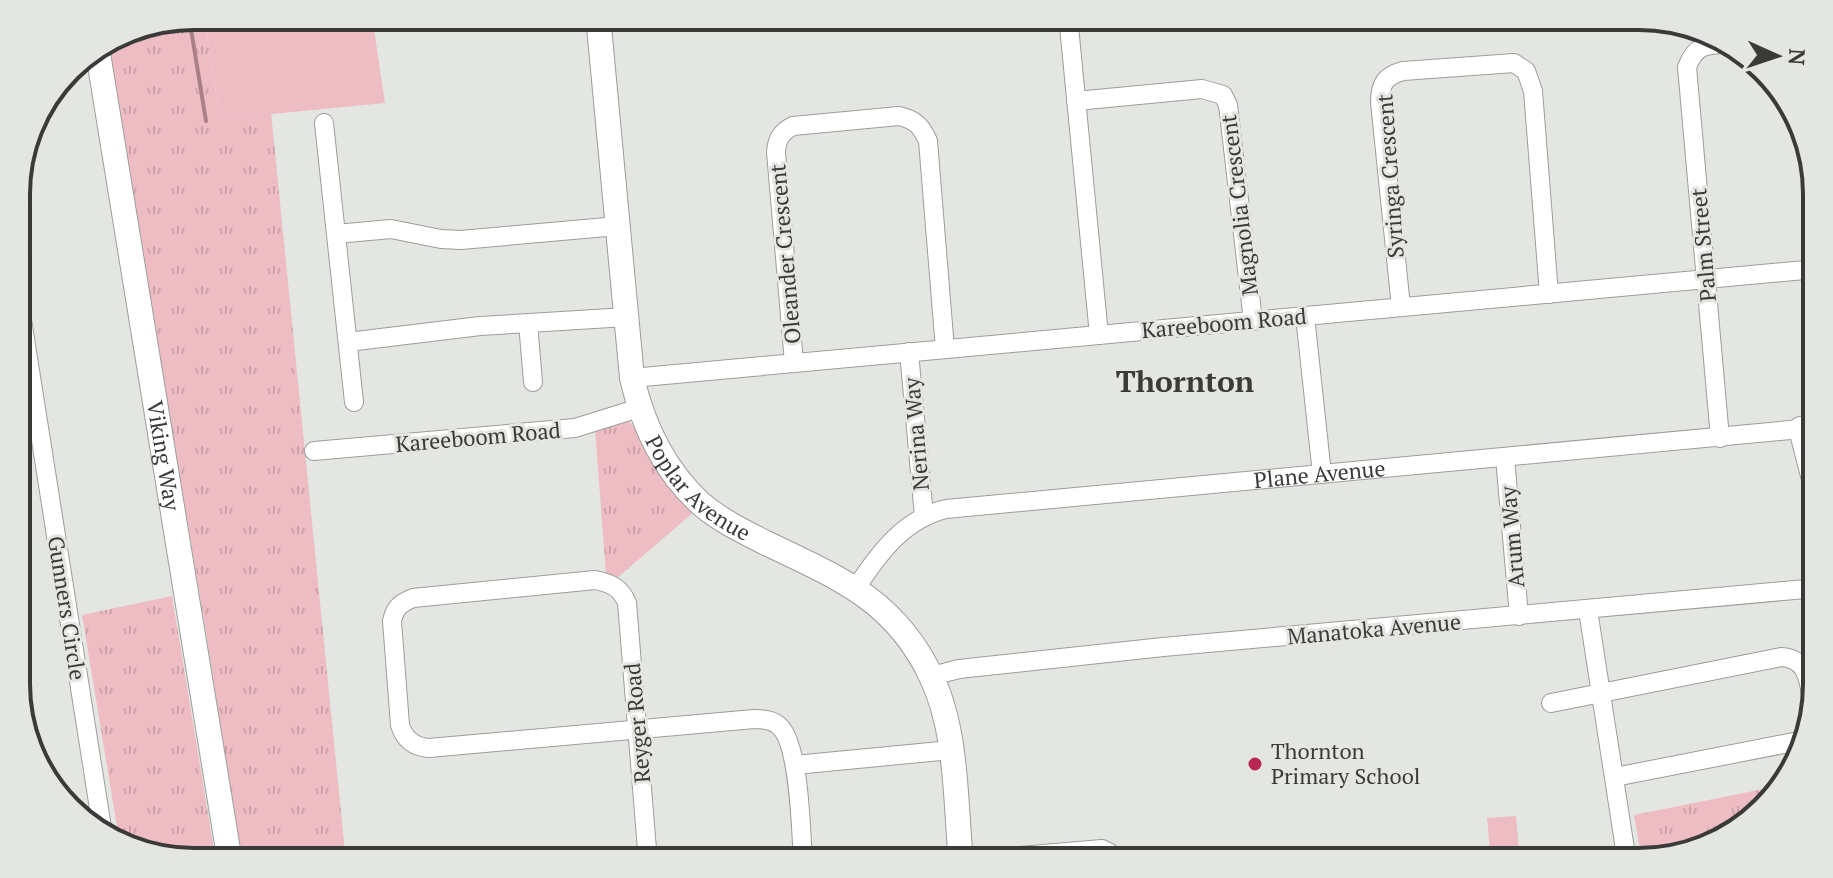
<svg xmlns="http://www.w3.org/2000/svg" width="1833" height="878" font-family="'PT Serif',serif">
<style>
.grass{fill:url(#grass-tufts)}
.pitch{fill:#eebdc4}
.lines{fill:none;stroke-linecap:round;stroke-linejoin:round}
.stream{stroke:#a98085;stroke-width:4}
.street-casing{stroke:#9b9e99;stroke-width:20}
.secondary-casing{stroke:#9b9e99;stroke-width:26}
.street{stroke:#fff;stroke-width:18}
.secondary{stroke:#fff;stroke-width:24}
.poi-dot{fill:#b82853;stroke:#e4e7e1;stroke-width:3}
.labels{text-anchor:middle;stroke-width:6;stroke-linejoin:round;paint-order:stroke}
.street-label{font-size:22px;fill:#3a3b39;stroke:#e4e7e1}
.poi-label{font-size:22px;fill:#3a3b39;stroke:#e4e7e1;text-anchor:start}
.district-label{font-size:30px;font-weight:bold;fill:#3a3b39;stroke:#e4e7e1}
.rim{fill:none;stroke:#3a3b39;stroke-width:4}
</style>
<defs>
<pattern id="grass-tufts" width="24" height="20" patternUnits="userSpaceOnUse" patternTransform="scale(2)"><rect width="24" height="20" fill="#eebdc4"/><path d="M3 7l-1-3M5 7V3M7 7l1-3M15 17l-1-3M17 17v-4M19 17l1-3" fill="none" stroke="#cda3a9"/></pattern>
</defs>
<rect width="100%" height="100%" fill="#e4e7e1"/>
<g class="grass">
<path d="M 194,16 L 204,16 L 220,119 L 271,112 L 346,862 L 241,862 L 206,632 L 107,41 L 126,29 Z"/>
<path d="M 629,421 L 695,511 L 616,579 L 606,574 L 595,429 Z"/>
<path d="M 172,596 L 216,862 L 194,862 L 120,845 L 82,615 Z"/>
<path d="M 1778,786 L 1738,832 L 1651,862 L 1642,862 L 1634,815 Z"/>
</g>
<g class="pitch">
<path d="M 204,16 L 372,16 L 385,103 L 220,119 Z"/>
<path d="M 1516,816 L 1520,862 L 1491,862 L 1487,818 Z"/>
</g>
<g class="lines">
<path class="stream" d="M 189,17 L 206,121"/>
<g class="street-casing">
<g id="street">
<path d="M 1068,16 L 1099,335"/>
<path d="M 1076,101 L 1202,89 L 1223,95 L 1228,105 L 1253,321"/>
<path d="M 324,123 L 354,402"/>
<path d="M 336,234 L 391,229 L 441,239 L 461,240 L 618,226"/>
<path d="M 17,288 L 103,834"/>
<path d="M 1401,307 L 1380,102 C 1380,84 1385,76 1403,71 L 1514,63 L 1526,71 L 1533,91 L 1549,294"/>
<path d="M 1305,316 L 1322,474"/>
<path d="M 528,323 L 533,382"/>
<path d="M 348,342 L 480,326 L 627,317"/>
<path d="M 909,352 L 924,516"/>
<path d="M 794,363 L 776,152 C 777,139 781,132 793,126 L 899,116 C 916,120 921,126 928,141 L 945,349"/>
<path d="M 632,378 L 1816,269"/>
<path d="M 1720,438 L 1687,67 C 1696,44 1706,45 1729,43"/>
<path d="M 314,451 L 575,428 L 639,408"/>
<path d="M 1505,458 L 1519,616"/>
<path id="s1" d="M 856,588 C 879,553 904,519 946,509 L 1801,429"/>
<path d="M 1588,610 L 1627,862"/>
<path d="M 932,676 L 959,669 L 1163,647 L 1817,588"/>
<path d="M 1551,703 L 1781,657 C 1809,659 1808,681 1813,704"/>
<path d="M 795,765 L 951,750"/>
<path d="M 1615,777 L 1804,740"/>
<path d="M 960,861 L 1102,849 L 1110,853 L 1118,862"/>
<path d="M 648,862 L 627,603 C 621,588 611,583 595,580 L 413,598 C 401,603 395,607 392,621 L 400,725 C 404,739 414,747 429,748 L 754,719 C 761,719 772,720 778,725 C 800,741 801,834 803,862"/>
</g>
</g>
<g class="secondary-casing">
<g id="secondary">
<path id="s2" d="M 598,16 L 632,378 C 643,426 664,470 701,504 C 720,520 742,531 764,542 C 836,577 894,598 931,676 C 958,732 955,801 961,862"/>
<path id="s3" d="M 97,47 L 230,862"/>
<path d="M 1816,427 L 1801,429 L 1816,487"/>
</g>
</g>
<use href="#street" class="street"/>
<use href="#secondary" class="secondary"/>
</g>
<circle class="poi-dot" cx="1255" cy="764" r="8"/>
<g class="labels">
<g class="street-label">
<text transform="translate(1390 176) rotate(-94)" y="8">Syringa Crescent</text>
<text transform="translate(1239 205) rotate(-97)" y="8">Magnolia Crescent</text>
<text transform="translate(1703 245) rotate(-95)" y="8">Palm Street</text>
<text transform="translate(785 254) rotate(-95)" y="8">Oleander Crescent</text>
<text transform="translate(1224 323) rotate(-5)" y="8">Kareeboom Road</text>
<text transform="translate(916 434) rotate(-95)" y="8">Nerina Way</text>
<text transform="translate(478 437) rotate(-5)" y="8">Kareeboom Road</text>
<text dy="8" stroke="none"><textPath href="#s3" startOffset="414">Viking Way</textPath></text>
<text dy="8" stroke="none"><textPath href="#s1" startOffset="498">Plane Avenue</textPath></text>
<text dy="8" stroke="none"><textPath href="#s2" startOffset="496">Poplar Avenue</textPath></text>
<text transform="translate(1512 537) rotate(-95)" y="8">Arum Way</text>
<text transform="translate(67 608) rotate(81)" y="8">Gunners Circle</text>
<text transform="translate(1374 629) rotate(-5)" y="8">Manatoka Avenue</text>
<text transform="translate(637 723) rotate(-95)" y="8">Reyger Road</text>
</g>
<g class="poi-label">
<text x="1271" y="759">Thornton<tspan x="1271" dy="25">Primary School</tspan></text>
</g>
<g class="district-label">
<text x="1185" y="392">Thornton</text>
</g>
</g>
<path d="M0 0H1833V878H0ZM194 30H1639A164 164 0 0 1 1803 194V684A164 164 0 0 1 1639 848H194A164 164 0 0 1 30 684V194A164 164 0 0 1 194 30Z" fill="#e4e7e1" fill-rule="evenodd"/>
<path class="rim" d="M194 30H1639A164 164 0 0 1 1803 194V684A164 164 0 0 1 1639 848H194A164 164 0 0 1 30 684V194A164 164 0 0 1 194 30Z"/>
<g transform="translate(1777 56) rotate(93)" stroke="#e4e7e1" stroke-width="6" paint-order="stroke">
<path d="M0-6L14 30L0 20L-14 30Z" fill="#3a3b39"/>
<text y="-12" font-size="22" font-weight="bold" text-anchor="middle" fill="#3a3b39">N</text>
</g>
</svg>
